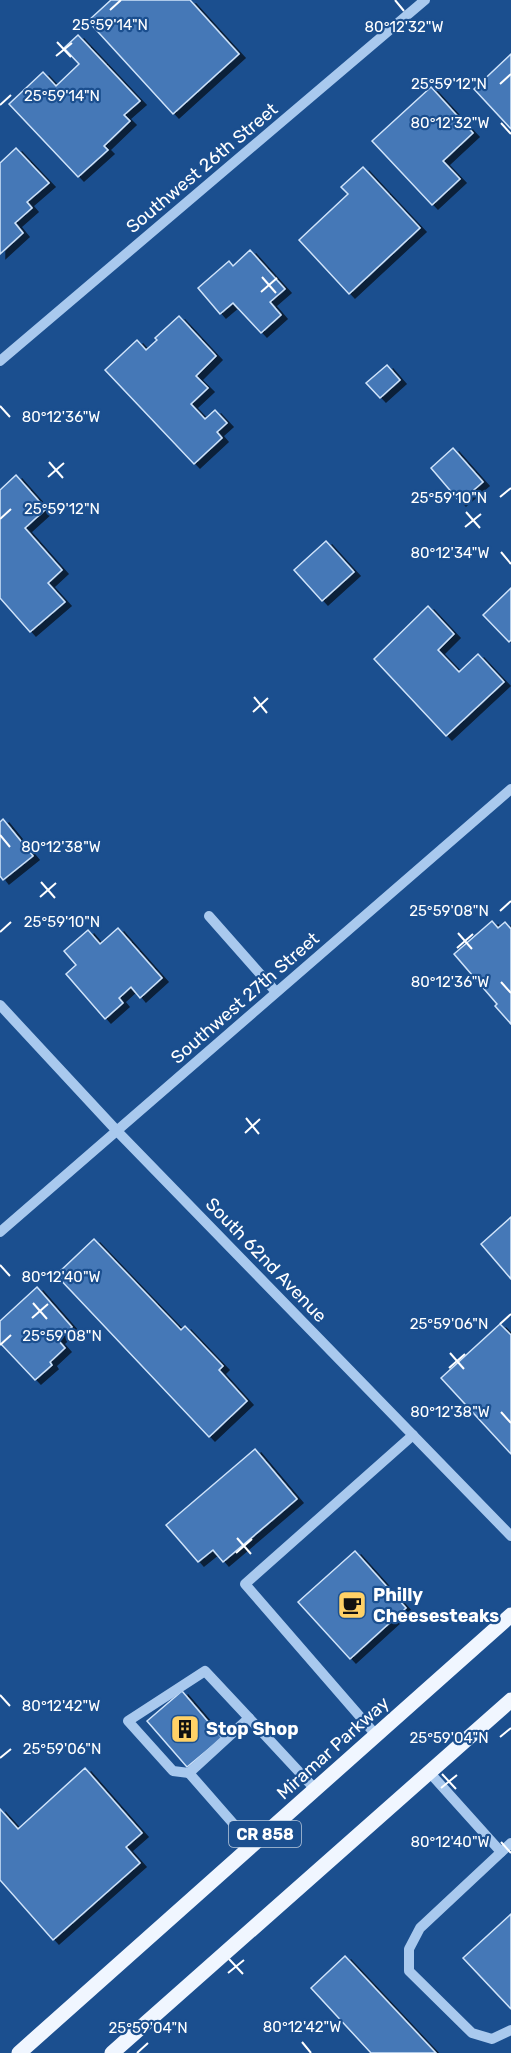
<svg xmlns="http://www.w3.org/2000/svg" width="511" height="2053" font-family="Rubik,sans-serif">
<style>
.building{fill:#4478b7;stroke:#cfe3fa;stroke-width:1.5;filter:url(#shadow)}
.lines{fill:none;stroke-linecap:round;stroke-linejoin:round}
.minor{stroke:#a9c9ee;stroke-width:10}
.major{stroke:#f0f6ff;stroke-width:15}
.ticks{fill:none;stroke:#fff;stroke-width:2}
.labels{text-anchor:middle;stroke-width:4.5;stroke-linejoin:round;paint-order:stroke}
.shield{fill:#1b4f8f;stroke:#bbcadd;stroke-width:1.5}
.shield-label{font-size:16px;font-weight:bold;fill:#fff}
.street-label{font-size:18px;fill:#fff;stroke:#1b4f8f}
.poi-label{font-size:18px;font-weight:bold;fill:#fff;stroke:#1b4f8f;text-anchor:start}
.ticks-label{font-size:15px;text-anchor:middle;fill:#fff;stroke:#1b4f8f;stroke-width:4.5;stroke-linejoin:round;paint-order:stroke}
</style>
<defs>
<filter id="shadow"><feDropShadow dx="6" dy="4" stdDeviation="0" flood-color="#0009"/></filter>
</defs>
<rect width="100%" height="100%" fill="#1b4f8f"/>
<g class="building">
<path d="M 111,0 L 190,0 L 239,54 L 173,114 L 88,21 Z"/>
<path d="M 78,35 L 140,101 L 124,115 L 130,121 L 104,146 L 108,150 L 78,177 L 9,104 L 43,72 L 56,86 L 79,64 L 64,48 Z"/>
<path d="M 511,54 L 511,129 L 474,89 Z"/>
<path d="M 431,87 L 473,133 L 443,161 L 460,179 L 432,205 L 372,141 Z"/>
<path d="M 16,148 L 49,183 L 27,202 L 32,208 L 15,223 L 23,233 L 0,254 L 0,163 Z"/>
<path d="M 363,167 L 420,228 L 349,294 L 299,240 L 348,194 L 341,187 Z"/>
<path d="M 250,250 L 285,289 L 270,302 L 281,315 L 261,333 L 233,303 L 220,314 L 198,288 L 229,261 L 233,266 Z"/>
<path d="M 179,316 L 216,356 L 196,376 L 208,388 L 191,404 L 205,419 L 215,410 L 227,423 L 217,432 L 222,438 L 194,464 L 105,370 L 137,340 L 146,350 L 157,340 L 155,338 Z"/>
<path d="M 387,365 L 400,380 L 380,398 L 366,383 Z"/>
<path d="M 453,448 L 483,482 L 460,502 L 431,468 Z"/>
<path d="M 16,475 L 46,509 L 25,528 L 62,570 L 48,583 L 65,602 L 30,632 L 0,598 L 0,490 Z"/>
<path d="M 326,541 L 354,572 L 322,601 L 294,570 Z"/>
<path d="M 511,588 L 511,640 L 509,642 L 483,615 Z"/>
<path d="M 428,606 L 454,634 L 438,650 L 459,672 L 478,654 L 504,682 L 446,736 L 374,659 Z"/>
<path d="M 3,819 L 33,856 L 3,880 L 0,876 L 0,822 Z"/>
<path d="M 492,921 L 498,928 L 505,922 L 511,929 L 511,1024 L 495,1006 L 497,1004 L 454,954 Z"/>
<path d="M 118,928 L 162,978 L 140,998 L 131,987 L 119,998 L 123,1003 L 105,1019 L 66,974 L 76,965 L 64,951 L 88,930 L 100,944 Z"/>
<path d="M 511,1217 L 511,1279 L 481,1244 Z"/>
<path d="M 94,1239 L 181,1330 L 185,1326 L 223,1366 L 219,1370 L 247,1401 L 209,1437 L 56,1275 Z"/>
<path d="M 37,1287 L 72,1327 L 58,1340 L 65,1348 L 50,1362 L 52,1365 L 35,1380 L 0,1343 L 0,1321 Z"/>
<path d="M 500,1324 L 511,1335 L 511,1454 L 441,1378 Z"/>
<path d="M 255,1449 L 297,1499 L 223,1562 L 213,1550 L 198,1562 L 166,1525 Z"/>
<path d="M 355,1551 L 406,1608 L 350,1659 L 298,1602 Z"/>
<path d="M 182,1691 L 222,1738 L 187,1767 L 147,1721 Z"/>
<path d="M 85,1768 L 142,1833 L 126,1847 L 140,1863 L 53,1940 L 0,1880 L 0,1809 L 18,1829 Z"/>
<path d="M 511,1914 L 511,2009 L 463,1958 Z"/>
<path d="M 345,1956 L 436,2053 L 371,2053 L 311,1988 Z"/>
</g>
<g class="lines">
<g class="minor">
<path d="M 0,361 L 425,0"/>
<path d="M 209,916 L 276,992"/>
<path d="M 0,1005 L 117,1131 L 511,1536"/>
<path d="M 0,1232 L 511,789"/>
<path d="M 376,1735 L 245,1584 L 413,1435"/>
<path d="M 189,1773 L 173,1771 L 128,1721 L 205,1671 L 249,1718"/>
<path d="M 430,1773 L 501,1852"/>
<path d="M 511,1843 L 420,1928 L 409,1949 L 409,1971 L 472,2033 L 492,2039 L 511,2030"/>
<path d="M 252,1845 L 189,1773 L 249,1718 L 315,1789"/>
</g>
<g class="major">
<path d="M 19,2053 L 511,1615"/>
<path d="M 112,2053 L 511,1700"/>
</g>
</g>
<path class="ticks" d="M 395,0 L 404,11M 110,10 L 121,0M 57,42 L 71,57M 56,56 L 72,43M 500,84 L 511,74M 0,105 L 11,95M 501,123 L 511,134M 262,277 L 276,293M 261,292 L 277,278M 0,406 L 10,417M 49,462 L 63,478M 48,477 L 64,463M 500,497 L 511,488M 466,512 L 480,528M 0,519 L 11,509M 465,527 L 481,514M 501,552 L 511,564M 254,697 L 267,713M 253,712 L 268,698M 0,835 L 10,847M 41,882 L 55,898M 40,897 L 56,883M 500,911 L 511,901M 0,932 L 11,922M 458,933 L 472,949M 457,948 L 473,934M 501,982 L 511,993M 246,1118 L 259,1134M 245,1133 L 260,1119M 0,1265 L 10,1276M 33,1303 L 47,1319M 32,1318 L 48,1304M 500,1324 L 511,1314M 0,1345 L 11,1335M 450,1353 L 464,1369M 449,1368 L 465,1354M 501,1412 L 511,1423M 237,1538 L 251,1554M 236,1553 L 252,1539M 0,1695 L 10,1706M 500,1737 L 511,1728M 0,1758 L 11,1749M 442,1774 L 456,1789M 441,1788 L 457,1775M 501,1842 L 511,1853M 229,1959 L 243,1974M 228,1973 L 244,1960M 302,2042 L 311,2053M 137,2053 L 148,2043"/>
<defs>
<g id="cafe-square" transform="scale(1.5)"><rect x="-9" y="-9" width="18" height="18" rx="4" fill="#ffd166" stroke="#1b4f8f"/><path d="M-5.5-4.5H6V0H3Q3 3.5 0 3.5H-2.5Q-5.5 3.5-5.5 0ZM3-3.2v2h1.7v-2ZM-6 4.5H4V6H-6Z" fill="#111"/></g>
<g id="building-square" transform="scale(1.5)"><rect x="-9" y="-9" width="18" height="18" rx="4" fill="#ffd166" stroke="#1b4f8f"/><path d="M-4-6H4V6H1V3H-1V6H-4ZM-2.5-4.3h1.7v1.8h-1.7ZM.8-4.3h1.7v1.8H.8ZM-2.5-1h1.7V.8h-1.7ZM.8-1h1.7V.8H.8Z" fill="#111"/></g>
</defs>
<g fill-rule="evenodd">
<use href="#cafe-square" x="352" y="1605"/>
<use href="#building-square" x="185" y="1729"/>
</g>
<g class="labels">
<rect class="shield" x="229" y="1821" width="72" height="26" rx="4.5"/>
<g class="shield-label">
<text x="265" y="1840">CR 858</text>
</g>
<g class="street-label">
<text transform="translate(202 168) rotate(-40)" y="6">Southwest 26th Street</text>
<text transform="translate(245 998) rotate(-41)" y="6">Southwest 27th Street</text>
<text transform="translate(266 1260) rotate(46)" y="6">South 62nd Avenue</text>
<text transform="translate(333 1748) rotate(-42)" y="6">Miramar Parkway</text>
</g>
<g class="poi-label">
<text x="373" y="1601">Philly<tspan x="373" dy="21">Cheesesteaks</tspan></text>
<text x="206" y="1735">Stop Shop</text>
</g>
</g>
<g class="ticks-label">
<text x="110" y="30">25°59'14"N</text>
<text x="404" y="32">80°12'32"W</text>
<text x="449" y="89">25°59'12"N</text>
<text x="62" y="101">25°59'14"N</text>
<text x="450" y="128">80°12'32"W</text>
<text x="61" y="422">80°12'36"W</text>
<text x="449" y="503">25°59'10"N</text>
<text x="62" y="514">25°59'12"N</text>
<text x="450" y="558">80°12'34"W</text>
<text x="61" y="852">80°12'38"W</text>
<text x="449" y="916">25°59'08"N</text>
<text x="62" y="927">25°59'10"N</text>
<text x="450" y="987">80°12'36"W</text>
<text x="61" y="1282">80°12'40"W</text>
<text x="449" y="1329">25°59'06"N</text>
<text x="62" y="1341">25°59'08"N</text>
<text x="450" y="1417">80°12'38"W</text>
<text x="61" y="1711">80°12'42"W</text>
<text x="449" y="1743">25°59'04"N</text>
<text x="62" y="1754">25°59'06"N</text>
<text x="450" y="1847">80°12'40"W</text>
<text x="302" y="2032">80°12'42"W</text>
<text x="148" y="2033">25°59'04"N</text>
</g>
</svg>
